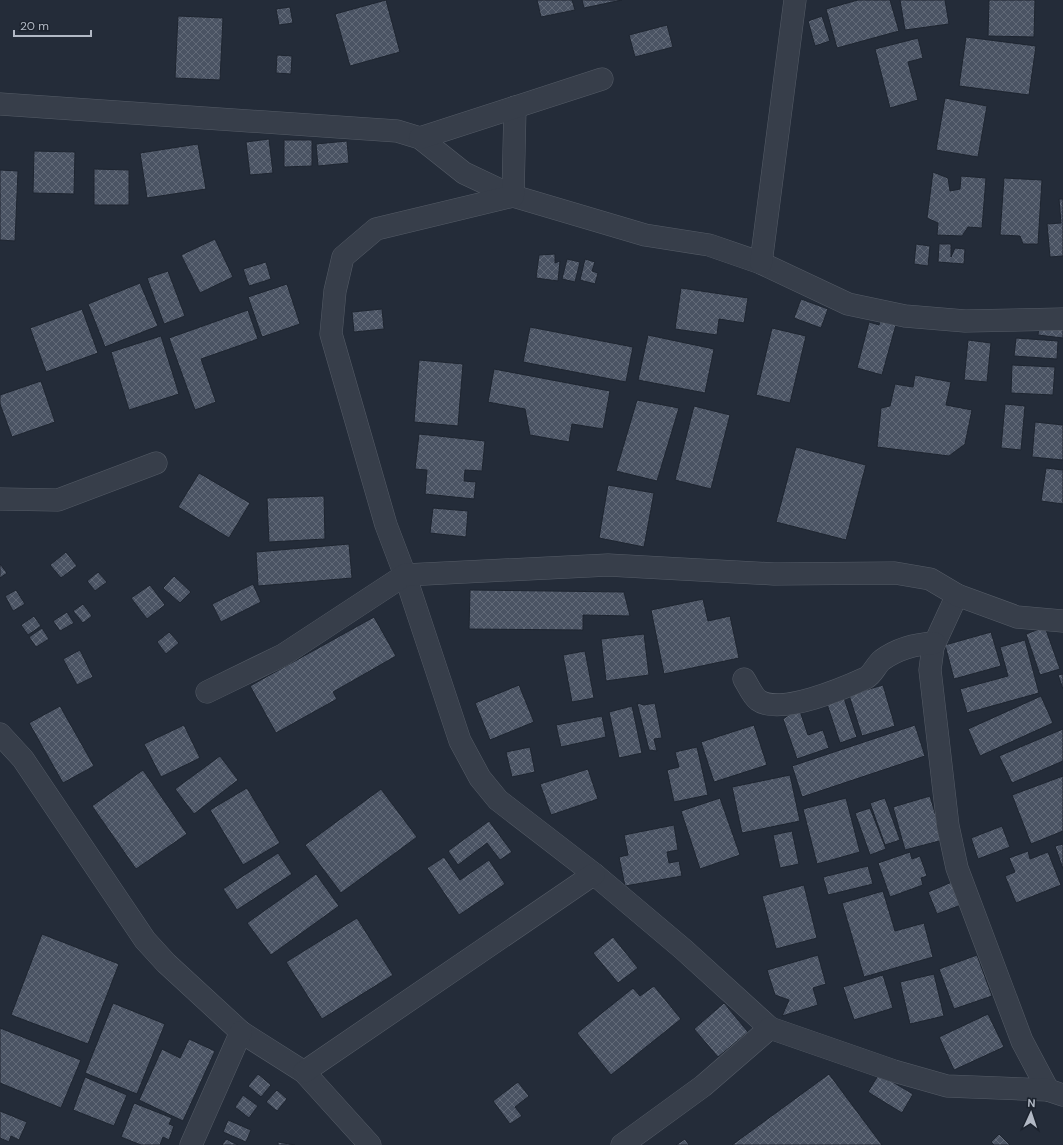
<svg xmlns="http://www.w3.org/2000/svg" width="1063" height="1145" font-family="'DM Sans',sans-serif">
<style>
.building{fill:url(#building-cross-hatch);stroke:#1e2530}
.lines{fill:none;stroke-linecap:round;stroke-linejoin:round}
.minor-casing{stroke:#555c67;stroke-width:23}
.minor{stroke:#373e4a;stroke-width:22}
</style>
<defs>
<pattern id="building-cross-hatch" width="8" height="8" patternUnits="userSpaceOnUse"><rect width="8" height="8" fill="#4a5363"/><path d="M0 0l8 8M0 8l8-8" fill="none" stroke="#626a78"/></pattern>
</defs>
<rect width="100%" height="100%" fill="#242c39"/>
<g class="building">
<path d="M 386,0 L 400,52 L 350,66 L 335,14 Z"/>
<path d="M 537,0 L 572,0 L 575,10 L 541,17 Z"/>
<path d="M 582,0 L 622,0 L 584,8 Z"/>
<path d="M 858,0 L 890,0 L 899,31 L 837,48 L 826,9 Z"/>
<path d="M 900,0 L 945,0 L 949,24 L 905,30 Z"/>
<path d="M 989,0 L 1035,0 L 1034,37 L 988,36 Z"/>
<path d="M 290,7 L 293,23 L 279,25 L 276,9 Z"/>
<path d="M 178,16 L 223,18 L 220,80 L 175,78 Z"/>
<path d="M 822,16 L 830,41 L 815,46 L 808,21 Z"/>
<path d="M 667,25 L 673,47 L 635,57 L 629,35 Z"/>
<path d="M 966,37 L 1036,46 L 1029,95 L 959,86 Z"/>
<path d="M 918,38 L 923,58 L 908,62 L 918,100 L 890,108 L 875,49 Z"/>
<path d="M 277,55 L 292,56 L 291,74 L 276,73 Z"/>
<path d="M 945,98 L 987,106 L 978,157 L 936,150 Z"/>
<path d="M 269,139 L 273,173 L 250,175 L 246,142 Z"/>
<path d="M 284,140 L 312,140 L 312,166 L 284,167 Z"/>
<path d="M 347,141 L 349,163 L 318,166 L 316,144 Z"/>
<path d="M 198,144 L 206,189 L 147,198 L 140,153 Z"/>
<path d="M 34,151 L 75,152 L 74,194 L 33,193 Z"/>
<path d="M 94,169 L 129,170 L 129,205 L 94,205 Z"/>
<path d="M 0,170 L 18,171 L 15,241 L 0,240 Z"/>
<path d="M 933,172 L 948,178 L 950,191 L 960,189 L 961,176 L 986,178 L 982,228 L 968,227 L 962,236 L 937,235 L 938,223 L 927,218 Z"/>
<path d="M 1004,178 L 1042,180 L 1038,244 L 1023,244 L 1020,236 L 1000,235 Z"/>
<path d="M 1059,199 L 1063,199 L 1063,256 L 1050,257 L 1047,224 L 1061,223 Z"/>
<path d="M 215,239 L 233,277 L 200,293 L 181,255 Z"/>
<path d="M 916,244 L 930,246 L 928,266 L 914,264 Z"/>
<path d="M 939,244 L 951,244 L 951,257 L 955,248 L 965,249 L 964,264 L 938,262 Z"/>
<path d="M 555,254 L 555,263 L 560,261 L 558,281 L 536,278 L 539,255 Z"/>
<path d="M 567,259 L 580,262 L 575,282 L 562,279 Z"/>
<path d="M 585,259 L 595,262 L 592,271 L 598,273 L 595,284 L 580,280 Z"/>
<path d="M 266,262 L 271,279 L 249,286 L 243,269 Z"/>
<path d="M 168,271 L 185,316 L 164,324 L 147,278 Z"/>
<path d="M 140,283 L 158,326 L 105,347 L 88,304 Z"/>
<path d="M 287,284 L 300,324 L 262,337 L 248,297 Z"/>
<path d="M 681,288 L 748,298 L 744,323 L 719,319 L 717,335 L 675,329 Z"/>
<path d="M 801,299 L 828,309 L 821,328 L 794,318 Z"/>
<path d="M 82,309 L 98,353 L 46,372 L 30,328 Z"/>
<path d="M 382,309 L 384,329 L 354,332 L 352,312 Z"/>
<path d="M 248,310 L 258,339 L 201,359 L 216,402 L 195,410 L 169,338 Z"/>
<path d="M 881,317 L 897,321 L 882,375 L 857,368 L 869,322 L 879,325 Z"/>
<path d="M 1039,326 L 1063,329 L 1063,338 L 1038,335 Z"/>
<path d="M 530,327 L 633,347 L 626,382 L 523,362 Z"/>
<path d="M 772,328 L 806,336 L 790,403 L 756,395 Z"/>
<path d="M 648,335 L 714,349 L 705,393 L 638,380 Z"/>
<path d="M 161,336 L 179,394 L 129,410 L 111,352 Z"/>
<path d="M 1016,338 L 1058,341 L 1057,359 L 1014,356 Z"/>
<path d="M 968,340 L 991,343 L 987,382 L 964,380 Z"/>
<path d="M 419,360 L 463,364 L 458,426 L 414,422 Z"/>
<path d="M 1012,365 L 1055,367 L 1053,395 L 1011,393 Z"/>
<path d="M 494,369 L 610,391 L 603,429 L 572,424 L 569,442 L 530,435 L 525,409 L 488,402 Z"/>
<path d="M 915,375 L 951,382 L 946,405 L 972,410 L 965,444 L 949,456 L 877,447 L 881,408 L 890,406 L 895,384 L 913,387 Z"/>
<path d="M 41,381 L 55,422 L 12,437 L 0,404 L 0,395 Z"/>
<path d="M 637,400 L 679,408 L 657,481 L 616,471 Z"/>
<path d="M 1005,404 L 1025,406 L 1021,450 L 1001,448 Z"/>
<path d="M 694,406 L 730,415 L 711,489 L 675,480 Z"/>
<path d="M 1035,422 L 1063,425 L 1063,460 L 1032,457 Z"/>
<path d="M 419,434 L 485,441 L 482,471 L 465,470 L 464,481 L 476,482 L 474,499 L 425,494 L 427,470 L 415,469 Z"/>
<path d="M 796,447 L 866,465 L 846,540 L 776,522 Z"/>
<path d="M 1046,468 L 1063,470 L 1063,504 L 1041,501 Z"/>
<path d="M 199,473 L 250,503 L 229,538 L 178,507 Z"/>
<path d="M 608,485 L 654,493 L 644,547 L 599,538 Z"/>
<path d="M 324,496 L 325,539 L 269,542 L 267,498 Z"/>
<path d="M 433,508 L 468,511 L 466,537 L 430,533 Z"/>
<path d="M 349,544 L 352,578 L 258,586 L 256,552 Z"/>
<path d="M 66,552 L 77,566 L 61,578 L 50,565 Z"/>
<path d="M 0,564 L 7,573 L 0,578 Z"/>
<path d="M 98,572 L 107,582 L 95,591 L 87,581 Z"/>
<path d="M 174,576 L 191,592 L 180,603 L 163,588 Z"/>
<path d="M 253,584 L 261,602 L 221,622 L 212,604 Z"/>
<path d="M 150,585 L 165,605 L 147,619 L 131,598 Z"/>
<path d="M 16,590 L 25,604 L 13,611 L 5,596 Z"/>
<path d="M 470,590 L 624,592 L 630,616 L 583,615 L 583,630 L 469,629 Z"/>
<path d="M 703,599 L 708,621 L 730,616 L 739,658 L 664,674 L 651,610 Z"/>
<path d="M 83,604 L 92,616 L 83,623 L 73,611 Z"/>
<path d="M 67,612 L 74,623 L 60,631 L 53,621 Z"/>
<path d="M 34,616 L 41,626 L 28,635 L 21,625 Z"/>
<path d="M 374,617 L 396,656 L 333,692 L 337,699 L 276,733 L 250,686 Z"/>
<path d="M 1045,627 L 1060,669 L 1040,675 L 1026,634 Z"/>
<path d="M 42,628 L 49,639 L 36,647 L 29,637 Z"/>
<path d="M 169,632 L 179,643 L 166,654 L 157,642 Z"/>
<path d="M 991,632 L 1001,666 L 954,679 L 945,645 Z"/>
<path d="M 644,634 L 649,675 L 606,681 L 601,639 Z"/>
<path d="M 1025,640 L 1039,693 L 967,713 L 960,689 L 1008,676 L 1000,647 Z"/>
<path d="M 80,650 L 93,677 L 77,685 L 63,659 Z"/>
<path d="M 585,651 L 594,698 L 572,702 L 563,655 Z"/>
<path d="M 1063,674 L 1063,689 L 1058,675 Z"/>
<path d="M 519,685 L 534,722 L 490,740 L 475,703 Z"/>
<path d="M 883,685 L 895,726 L 862,736 L 849,695 Z"/>
<path d="M 1041,696 L 1053,723 L 980,756 L 968,729 Z"/>
<path d="M 844,698 L 857,737 L 840,743 L 827,704 Z"/>
<path d="M 637,703 L 644,705 L 655,703 L 662,738 L 654,739 L 657,751 L 649,750 Z"/>
<path d="M 60,706 L 94,766 L 63,783 L 29,723 Z"/>
<path d="M 632,706 L 642,753 L 619,758 L 609,712 Z"/>
<path d="M 799,708 L 808,735 L 823,730 L 829,748 L 797,759 L 783,719 Z"/>
<path d="M 602,716 L 606,737 L 561,747 L 556,725 Z"/>
<path d="M 184,725 L 200,758 L 161,777 L 144,744 Z"/>
<path d="M 754,725 L 767,765 L 714,782 L 701,742 Z"/>
<path d="M 915,725 L 925,756 L 802,797 L 792,766 Z"/>
<path d="M 1063,729 L 1063,761 L 1012,783 L 999,756 Z"/>
<path d="M 530,747 L 535,772 L 512,777 L 506,752 Z"/>
<path d="M 697,747 L 708,795 L 674,802 L 667,770 L 679,767 L 675,752 Z"/>
<path d="M 220,756 L 238,780 L 194,814 L 175,789 Z"/>
<path d="M 588,769 L 598,799 L 551,815 L 540,784 Z"/>
<path d="M 143,770 L 187,834 L 136,869 L 92,806 Z"/>
<path d="M 790,775 L 800,821 L 742,833 L 732,787 Z"/>
<path d="M 1063,776 L 1063,831 L 1031,844 L 1012,795 Z"/>
<path d="M 247,788 L 280,843 L 243,865 L 210,810 Z"/>
<path d="M 381,789 L 417,837 L 341,893 L 305,845 Z"/>
<path d="M 930,796 L 943,840 L 905,850 L 893,807 Z"/>
<path d="M 720,798 L 740,855 L 700,869 L 681,811 Z"/>
<path d="M 846,798 L 860,852 L 817,864 L 803,809 Z"/>
<path d="M 885,798 L 900,840 L 885,845 L 870,803 Z"/>
<path d="M 870,808 L 886,849 L 870,855 L 855,813 Z"/>
<path d="M 489,821 L 512,852 L 500,860 L 487,843 L 458,865 L 448,851 Z"/>
<path d="M 674,825 L 678,850 L 667,852 L 669,863 L 679,861 L 682,876 L 625,886 L 619,857 L 628,855 L 624,835 Z"/>
<path d="M 1002,826 L 1010,847 L 978,859 L 971,838 Z"/>
<path d="M 792,831 L 799,864 L 780,868 L 773,835 Z"/>
<path d="M 1063,844 L 1063,869 L 1055,846 Z"/>
<path d="M 1028,851 L 1030,859 L 1048,852 L 1061,885 L 1016,903 L 1005,876 L 1015,872 L 1009,858 Z"/>
<path d="M 910,852 L 912,859 L 920,856 L 927,876 L 921,878 L 923,885 L 890,897 L 878,863 Z"/>
<path d="M 278,853 L 292,874 L 237,910 L 223,889 Z"/>
<path d="M 444,857 L 460,880 L 489,860 L 505,884 L 459,915 L 427,868 Z"/>
<path d="M 868,866 L 873,884 L 828,895 L 823,877 Z"/>
<path d="M 316,874 L 339,906 L 271,955 L 247,923 Z"/>
<path d="M 952,882 L 961,905 L 937,914 L 928,892 Z"/>
<path d="M 804,885 L 817,938 L 776,949 L 762,896 Z"/>
<path d="M 883,891 L 895,931 L 924,923 L 933,957 L 864,977 L 842,903 Z"/>
<path d="M 357,918 L 393,975 L 322,1019 L 286,962 Z"/>
<path d="M 42,934 L 119,964 L 88,1044 L 11,1015 Z"/>
<path d="M 613,937 L 638,968 L 618,983 L 593,953 Z"/>
<path d="M 818,955 L 826,984 L 813,988 L 818,1005 L 782,1016 L 789,1000 L 775,995 L 767,970 Z"/>
<path d="M 977,955 L 992,996 L 954,1009 L 939,969 Z"/>
<path d="M 934,974 L 944,1016 L 910,1024 L 900,982 Z"/>
<path d="M 883,975 L 893,1008 L 854,1020 L 843,987 Z"/>
<path d="M 654,986 L 681,1019 L 611,1075 L 577,1033 L 633,988 L 640,996 Z"/>
<path d="M 113,1003 L 165,1024 L 137,1094 L 85,1073 Z"/>
<path d="M 724,1003 L 748,1032 L 718,1057 L 694,1029 Z"/>
<path d="M 988,1014 L 1004,1047 L 954,1070 L 939,1037 Z"/>
<path d="M 0,1028 L 81,1060 L 61,1108 L 0,1083 Z"/>
<path d="M 189,1039 L 215,1051 L 183,1121 L 139,1100 L 162,1049 L 180,1058 Z"/>
<path d="M 258,1074 L 271,1085 L 261,1097 L 248,1086 Z"/>
<path d="M 829,1074 L 882,1145 L 732,1145 Z"/>
<path d="M 879,1074 L 913,1094 L 902,1113 L 868,1092 Z"/>
<path d="M 85,1077 L 127,1095 L 114,1126 L 73,1110 Z"/>
<path d="M 518,1082 L 529,1096 L 515,1107 L 522,1116 L 510,1124 L 493,1101 Z"/>
<path d="M 277,1090 L 287,1099 L 277,1111 L 266,1102 Z"/>
<path d="M 243,1095 L 258,1106 L 249,1118 L 235,1107 Z"/>
<path d="M 134,1103 L 172,1118 L 169,1124 L 174,1126 L 169,1140 L 163,1137 L 160,1145 L 141,1145 L 121,1137 Z"/>
<path d="M 0,1111 L 27,1122 L 19,1140 L 11,1136 L 9,1142 L 0,1138 Z"/>
<path d="M 228,1120 L 251,1130 L 246,1142 L 223,1132 Z"/>
<path d="M 999,1134 L 1010,1145 L 994,1145 L 991,1142 Z"/>
<path d="M 226,1139 L 238,1145 L 222,1145 Z"/>
<path d="M 685,1139 L 689,1145 L 676,1145 Z"/>
<path d="M 278,1142 L 295,1145 L 278,1145 Z"/>
</g>
<g class="lines">
<g class="minor-casing">
<g id="minor">
<path d="M 0,104 L 397,131 L 420,138 L 464,173 L 513,196 L 645,235 L 709,245 L 761,263 L 848,304 L 905,316 L 965,321 L 1063,319"/>
<path d="M 515,107 L 513,196 L 376,229 L 343,257 L 335,291 L 331,334 L 386,525 L 405,575 L 460,741 L 480,778 L 498,800 L 594,874 L 683,949 L 770,1028"/>
<path d="M 420,138 L 602,79"/>
<path d="M 761,263 L 795,0"/>
<path d="M 0,499 L 58,500 L 156,463"/>
<path d="M 957,595 L 933,647 L 930,670 L 948,826 L 957,868 L 1022,1041 L 1048,1090"/>
<path d="M 744,679 C 748,685 752,695 758,700 C 779,716 844,688 866,678 C 873,674 876,665 882,660 C 897,649 916,644 934,643"/>
<path d="M 207,692 L 283,655 L 405,575 L 608,565 L 774,574 L 895,573 L 930,579 L 957,595 L 1017,617 L 1063,621"/>
<path d="M 0,734 L 23,759 L 145,940 L 166,963 L 241,1032 L 304,1072 L 370,1145"/>
<path d="M 304,1072 L 594,874"/>
<path d="M 191,1145 L 241,1032"/>
<path d="M 622,1145 L 703,1086 L 770,1028 L 894,1071 L 947,1086 L 1048,1090 L 1063,1095"/>
</g>
</g>
<use href="#minor" class="minor"/>
</g>
<g transform="translate(1031 1113) rotate(3)" stroke="#1c232e" stroke-width="3" paint-order="stroke">
<path d="M0-3L7 15L0 10L-7 15Z" fill="#b2b9c5"/>
<text y="-6" font-size="11" font-weight="bold" text-anchor="middle" fill="#b2b9c5">N</text>
</g>
<path d="M14 30v6h77v-6" fill="none" stroke="#b2b9c5" stroke-width="2"/>
<text x="20" y="30" font-size="12" fill="#b2b9c5" stroke="#1c232e" stroke-width="3" paint-order="stroke">20 m</text>
</svg>
